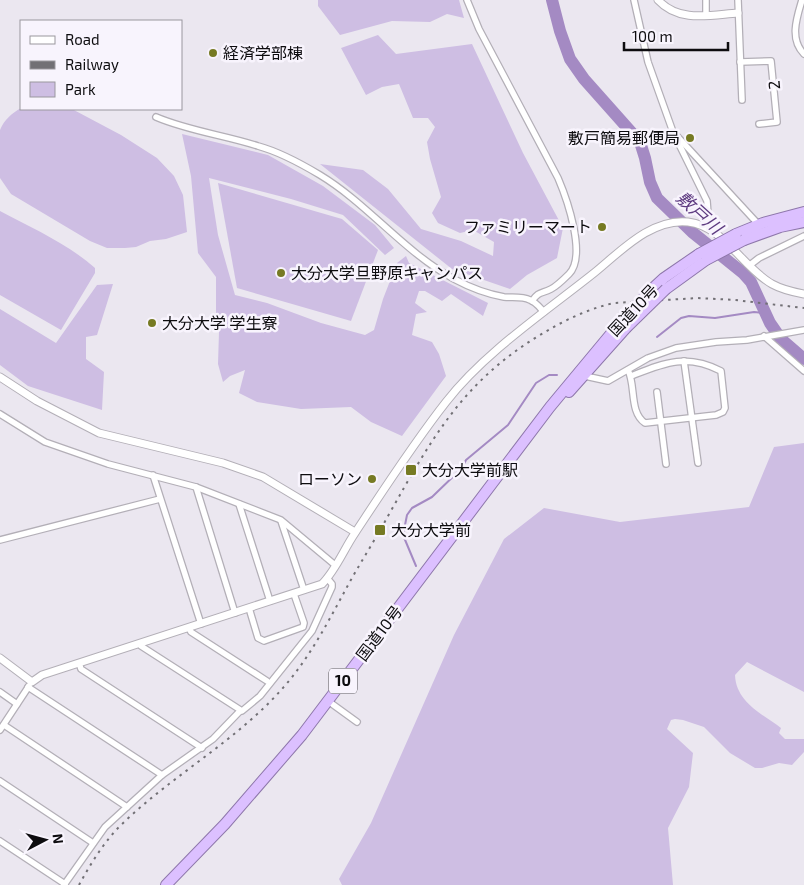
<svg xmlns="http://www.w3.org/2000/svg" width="804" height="885" font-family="'Exo 2','Noto Sans JP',sans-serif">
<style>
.green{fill:#cebee3}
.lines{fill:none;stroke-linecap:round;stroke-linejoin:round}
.stream{stroke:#a48ac3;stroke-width:2}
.river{stroke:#a48ac3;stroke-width:12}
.minor-casing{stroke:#b3afb7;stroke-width:8}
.tertiary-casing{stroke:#b3afb7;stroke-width:9}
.trunk-casing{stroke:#8e77ab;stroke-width:12}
.minor{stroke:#fff;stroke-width:5.5}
.tertiary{stroke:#fff;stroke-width:7}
.trunk{stroke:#dcc0ff;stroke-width:10}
.rail{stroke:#727075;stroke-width:2;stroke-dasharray:2.5 5;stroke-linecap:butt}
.trunk-bridge-casing{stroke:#8e77ab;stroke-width:12;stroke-linecap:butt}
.trunk-bridge{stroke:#dcc0ff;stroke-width:10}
.poi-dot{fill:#767a23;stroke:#f8f4fd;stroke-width:2}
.labels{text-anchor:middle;stroke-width:5;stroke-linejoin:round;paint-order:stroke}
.shield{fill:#f8f4fd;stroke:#545256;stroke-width:1}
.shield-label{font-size:15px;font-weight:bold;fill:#0d0c0f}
.poi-label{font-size:16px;fill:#0d0c0f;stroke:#f8f4fd;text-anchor:start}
.street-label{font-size:16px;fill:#0d0c0f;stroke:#f8f4fd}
.water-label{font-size:18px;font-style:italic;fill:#5e3b81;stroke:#f8f4fd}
</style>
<rect width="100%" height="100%" fill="#ebe7f0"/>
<g class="green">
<path d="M 318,0 L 459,0 L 464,18 L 447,14 L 430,22 L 392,21 L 340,35 L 318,6 Z"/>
<path d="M 378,35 L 396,54 L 472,44 L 523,153 L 563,228 L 557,258 L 527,275 L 510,289 L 452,269 L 320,164 L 363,170 L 388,189 L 421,229 L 461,241 L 493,256 L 494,242 L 473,230 L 460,233 L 438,223 L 432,213 L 441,197 L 430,159 L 427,142 L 435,127 L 428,118 L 413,118 L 399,84 L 382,87 L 366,95 L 341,48 Z"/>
<path d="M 21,108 L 72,109 L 121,135 L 157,158 L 174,176 L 183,195 L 187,232 L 166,239 L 150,241 L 136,247 L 125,248 L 107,248 L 90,241 L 11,194 L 0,178 L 0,130 C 4,120 12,113 21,108 Z"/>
<path d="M 182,134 L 268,155 L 323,186 L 375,225 L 394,248 L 385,255 L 343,215 L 291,199 L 209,178 L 218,235 L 235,295 L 267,303 L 321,323 L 365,335 L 374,330 L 383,299 L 397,263 L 406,256 L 409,263 L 488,303 L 483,316 L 451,294 L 442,301 L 425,291 L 419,291 L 415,303 L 427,312 L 416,314 L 412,335 L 432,342 L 439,354 L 446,376 L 402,436 L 371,422 L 351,407 L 301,409 L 257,402 L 239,393 L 245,370 L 230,376 L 223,382 L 218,364 L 219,332 L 216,319 L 216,277 L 198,253 L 191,176 Z"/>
<path d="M 218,183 L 342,219 L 378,250 L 351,321 L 237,288 Z"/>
<path d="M 0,211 C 32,228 68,244 95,268 L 95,273 L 61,330 L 0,295 Z"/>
<path d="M 113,284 L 97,335 L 86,337 L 86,359 L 104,372 L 102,410 L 28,386 L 0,365 L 0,309 L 56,343 L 97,285 Z"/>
<path d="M 804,443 L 804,692 L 747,662 L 735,675 C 736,702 762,714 781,728 L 779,733 L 785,739 L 804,739 L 804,752 L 792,765 L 779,763 L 762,768 L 755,768 L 730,753 L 704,727 L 683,720 L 675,719 L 671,720 L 667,729 L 693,753 L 689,787 L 668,828 L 673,885 L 342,885 L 339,879 L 371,823 L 454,635 L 504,539 L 544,508 L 620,522 L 749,507 L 774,447 Z"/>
</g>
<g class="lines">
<g class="stream">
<path d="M 657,337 L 681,318 L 689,316 L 715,318 L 754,312 L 764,313"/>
<path d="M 416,566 L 403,535 L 407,515 L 412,508 L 432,497 L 462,468 L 466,460 L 508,425 L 536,383 L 549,375 L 557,375"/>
</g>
<path class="river" d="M 552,0 L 560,31 L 570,59 L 584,79 L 640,142 L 645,158 L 650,182 L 657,198 L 692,232 L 743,273 L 751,282 L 770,323 L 781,339 L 804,359"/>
<g class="minor-casing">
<g id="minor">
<path d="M 467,0 L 479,29 L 558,178 C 567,199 587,256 569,274 C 564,279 557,286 551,289 C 541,294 539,291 532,301"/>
<path d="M 634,0 L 648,62 L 673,132 L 707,201 L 708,214 L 706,227"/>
<path d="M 738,0 L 742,100"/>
<path d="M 802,0 C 797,17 789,39 804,54"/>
<path d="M 706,15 L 706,0"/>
<path d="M 740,62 L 771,61 L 777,122 L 759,124"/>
<path d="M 156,117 C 189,131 224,135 258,146 C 280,152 300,163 320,175 C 368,204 404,252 454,279 C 469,287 487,294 504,297 C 512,298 522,296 530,300 C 536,302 540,308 544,312"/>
<path d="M 676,135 L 759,225"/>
<path d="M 750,265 L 759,258 L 804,236"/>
<path d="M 764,336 L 804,371"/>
<path d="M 684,361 L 698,463"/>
<path d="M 628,370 C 636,386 629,412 645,423 L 716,415 L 723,412 L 725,408 L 721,371 C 686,353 664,363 631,376"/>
<path d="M 583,373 L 585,376 L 608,381 L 648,358 L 676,348 L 716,342 L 747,340 L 804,330"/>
<path d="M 657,392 L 666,464"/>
<path d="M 0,414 L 45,442 L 108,464 L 196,487 L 281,520 L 335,565"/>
<path d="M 153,475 L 201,624"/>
<path d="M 196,487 L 235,613"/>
<path d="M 239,504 L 270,601"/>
<path d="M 281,521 L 304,590"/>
<path d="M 0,540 L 160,499"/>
<path d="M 249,608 L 258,638 L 264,641 L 303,627 L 304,623 L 294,594"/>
<path d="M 189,628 L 191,632 L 267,681"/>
<path d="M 141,643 L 141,646 L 242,711 L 260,696 L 312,631 L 332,587 L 332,584 L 327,578"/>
<path d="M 79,663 L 81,669 L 202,748"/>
<path d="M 28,687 L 162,775"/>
<path d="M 0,692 L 17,704"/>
<path d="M 328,701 L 357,722"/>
<path d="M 4,725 L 127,807"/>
<path d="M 0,730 L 29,686"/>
<path d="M 0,781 L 93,843"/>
<path d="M 0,841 L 65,884"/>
<path d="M 64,885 L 105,827 L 162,775 L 213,739 L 240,711"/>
</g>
</g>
<g class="tertiary-casing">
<g id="tertiary">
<path d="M 658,0 C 679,23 710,15 738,13"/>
<path d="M 0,377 L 37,401 L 99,433 L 223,463 L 263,477 L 355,532"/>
<path d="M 0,658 L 32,682 L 42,675 L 322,584 C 336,570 344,549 355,533 C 384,489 413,444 446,402 C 484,353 545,312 594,273 C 620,252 651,218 688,222 C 724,226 742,267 772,284 C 781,289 793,292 804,294"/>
</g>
</g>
<g class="trunk-casing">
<g id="trunk">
<path d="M 736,234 L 763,223 L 804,212"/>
<path d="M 744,240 L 780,227 L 804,222"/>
<path d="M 666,289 L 706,260"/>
<path d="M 651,290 L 664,278 L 699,254"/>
<path d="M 569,392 L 626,328"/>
<path d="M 166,885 L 225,824 L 302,735 L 550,407 L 619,324"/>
</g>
</g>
<use href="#minor" class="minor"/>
<use href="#tertiary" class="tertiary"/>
<use href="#trunk" class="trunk"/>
<path class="rail" d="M 79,885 C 90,865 102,845 118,828 C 169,777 234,743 282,689 C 309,659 328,622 347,587 C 360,563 375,540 388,516 C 431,440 462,382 540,335 C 563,321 587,309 614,303 L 698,298 L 735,300 L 804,308"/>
<g class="trunk-bridge-casing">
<g id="trunk-bridge">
<path d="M 699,254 L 736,234"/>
<path d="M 706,260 L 744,240"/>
<path d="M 619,324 L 651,290"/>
<path d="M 626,328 L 666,289"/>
</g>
</g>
<use href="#trunk-bridge" class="trunk-bridge"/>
</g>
<g class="poi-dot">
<circle cx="213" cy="53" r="5"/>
<circle cx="690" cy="138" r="5"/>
<circle cx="602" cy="227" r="5"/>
<circle cx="281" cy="273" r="5"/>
<circle cx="152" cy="323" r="5"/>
<rect x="405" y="464" width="12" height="12" rx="2.5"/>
<circle cx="372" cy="479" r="5"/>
<rect x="374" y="524" width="12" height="12" rx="2.5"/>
</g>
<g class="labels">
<rect class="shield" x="329" y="668.5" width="28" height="25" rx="4"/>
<g class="shield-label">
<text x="343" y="686">10</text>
</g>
<g class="poi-label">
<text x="223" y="59">経済学部棟</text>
<text x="680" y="144" text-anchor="end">敷戸簡易郵便局</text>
<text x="592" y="233" text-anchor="end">ファミリーマート</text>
<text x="291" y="279">大分大学旦野原キャンパス</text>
<text x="162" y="329">大分大学 学生寮</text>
<text x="422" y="476">大分大学前駅</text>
<text x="362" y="485" text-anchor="end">ローソン</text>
<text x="391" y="536">大分大学前</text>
</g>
<g class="street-label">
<text transform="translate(774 85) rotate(-95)" y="6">2</text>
<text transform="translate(633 310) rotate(-47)" y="6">国道10号</text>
<text transform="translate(379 633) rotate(-53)" y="6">国道10号</text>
</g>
<g class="water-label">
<text transform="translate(699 213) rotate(42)" y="6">敷戸川</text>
</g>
</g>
<rect x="20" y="20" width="162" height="90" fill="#f8f4fd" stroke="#9a979e"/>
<rect x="30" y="36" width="25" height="8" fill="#ffffff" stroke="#9a979e"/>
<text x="65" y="45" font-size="15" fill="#0d0c0f">Road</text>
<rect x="30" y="61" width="25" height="8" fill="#727075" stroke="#9a979e"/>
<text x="65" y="70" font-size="15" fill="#0d0c0f">Railway</text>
<rect x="30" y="82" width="25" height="15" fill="#cebee3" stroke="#9a979e"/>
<text x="65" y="95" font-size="15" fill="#0d0c0f">Park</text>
<g transform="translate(45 840) rotate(84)" stroke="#f8f4fd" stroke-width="4" paint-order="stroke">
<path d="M0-4L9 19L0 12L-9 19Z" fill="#0d0c0f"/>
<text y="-8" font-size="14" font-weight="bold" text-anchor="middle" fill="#0d0c0f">N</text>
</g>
<path d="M624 42v8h104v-8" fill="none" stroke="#0d0c0f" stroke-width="2.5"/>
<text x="632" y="42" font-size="15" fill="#0d0c0f" stroke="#f8f4fd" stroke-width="4" paint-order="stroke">100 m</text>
</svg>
